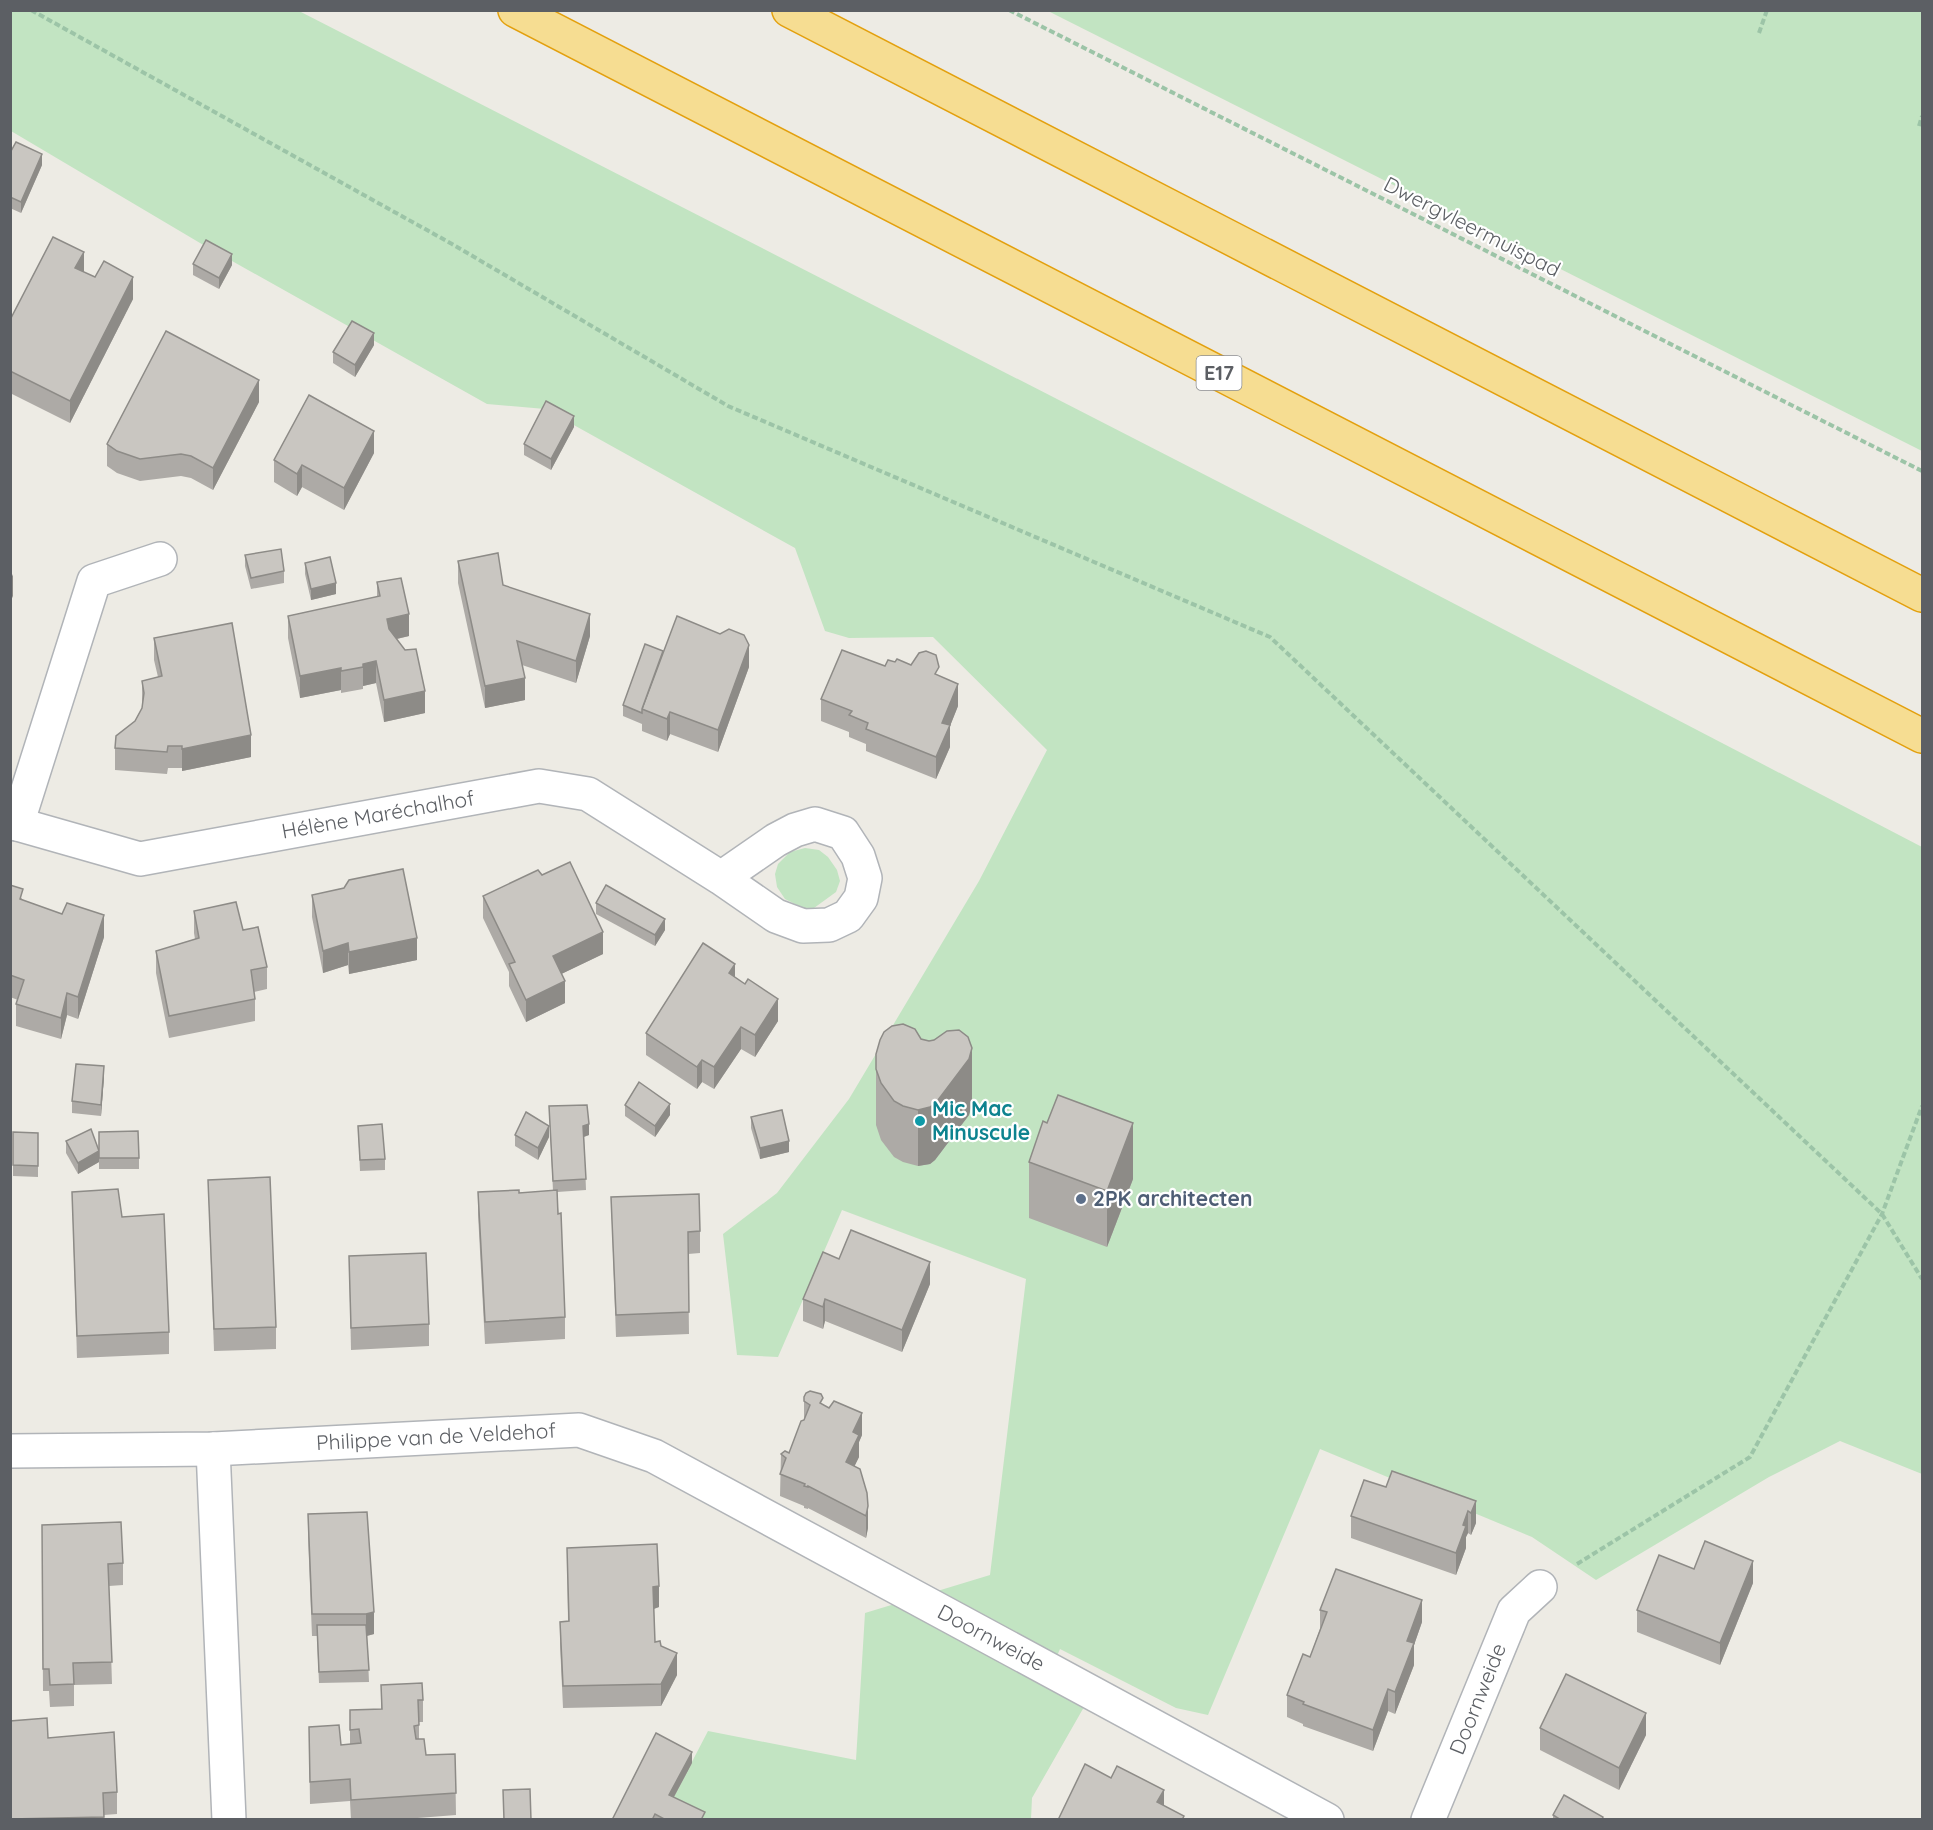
<svg xmlns="http://www.w3.org/2000/svg" width="1933" height="1830" font-family="Quicksand,sans-serif">
<style>
.green{fill:#c2e4c2}
.lines{fill:none;stroke-linecap:round;stroke-linejoin:round}
.minor-casing{stroke:#b1b4b8;stroke-width:36}
.highway-casing{stroke:#e3a00e;stroke-width:36}
.path{stroke:#9cc4a7;stroke-width:4;stroke-dasharray:6 3;stroke-linecap:butt}
.minor{stroke:#fff;stroke-width:33}
.highway{stroke:#f6dd92;stroke-width:33}
.wall{fill:#adaaa6}
.shaded-wall{fill:#8d8b87}
.building{fill:#c9c6c1;stroke:#8d8b87;stroke-width:1.5}
.culture-dot{fill:#0f9aa8;stroke:#fff;stroke-width:2}
.service-dot{fill:#5c6f8a;stroke:#fff;stroke-width:2}
.labels{text-anchor:middle;stroke-width:4.5;stroke-linejoin:round;paint-order:stroke}
.shield{fill:#fff;stroke:#8d8f92;stroke-width:1.5}
.shield-label{font-size:20px;font-weight:bold;fill:#5c5f64}
.street-label{font-size:21px;fill:#5c5f64;stroke:#fff}
.culture-label{font-size:21px;font-weight:bold;fill:#0d838f;stroke:#fff;text-anchor:start}
.service-label{font-size:21px;font-weight:bold;fill:#4e5e75;stroke:#fff;text-anchor:start}
</style>
<rect width="100%" height="100%" fill="#edebe4"/>
<g class="green">
<path d="M 11,11 L 299,11 L 1297,522 L 1922,847 L 1922,1474 L 1840,1441 L 1769,1477 L 1596,1580 L 1532,1537 L 1320,1449 L 1208,1715 L 1176,1708 L 1060,1649 L 1047,1679 L 1088,1700 L 1032,1798 L 1031,1819 L 697,1820 L 669,1806 L 708,1731 L 856,1760 L 865,1613 L 990,1575 L 1026,1279 L 842,1210 L 778,1357 L 737,1355 L 723,1234 L 777,1193 L 849,1099 L 979,881 L 1047,750 L 933,637 L 849,638 L 825,631 L 795,548 L 545,409 L 487,404 L 200,243 L 11,131 Z"/>
<path d="M 1048,11 L 1922,11 L 1922,451 Z"/>
<path d="M 805,848 L 819,850 L 828,857 L 837,870 L 840,881 L 836,892 L 814,908 L 805,909 L 785,899 L 777,887 L 775,874 L 778,864 L 790,852 Z"/>
</g>
<g class="lines">
<g class="minor-casing">
<g id="minor">
<path d="M 10,822 L 140,859 L 539,786 L 588,794 L 721,878 L 776,916 L 803,926 L 829,925 L 848,916 L 861,898 L 865,878 L 858,856 L 843,833 L 815,824 L 795,830 L 776,840 L 721,878"/>
<path d="M 17,824 L 94,581 L 160,559"/>
<path d="M 213,1449 L 229,1820"/>
<path d="M 10,1451 L 213,1449 L 579,1430 L 654,1456 L 1327,1820"/>
<path d="M 1428,1820 L 1514,1611 L 1540,1587"/>
</g>
</g>
<g class="highway-casing">
<g id="highway">
<path d="M 515,10 L 1922,736"/>
<path d="M 789,10 L 1922,595"/>
</g>
</g>
<g class="path">
<path d="M 31,10 L 452,244 L 728,406 L 1270,637 L 1882,1214 L 1922,1279"/>
<path d="M 1009,10 L 1922,471"/>
<path d="M 1759,33 L 1767,10"/>
<path d="M 1919,126 L 1922,116"/>
<path d="M 1577,1564 L 1750,1457 L 1882,1214 L 1922,1106"/>
</g>
<use href="#minor" class="minor"/>
<use href="#highway" class="highway"/>
</g>
<g class="wall">
<path d="M 10,153 L 42,165 L 21,213 L 10,208 Z"/>
<path d="M 193,264 L 232,265 L 219,289 L 193,275 Z"/>
<path d="M 84,272 L 133,299 L 70,423 L 10,393 L 10,320 Z"/>
<path d="M 374,345 L 355,377 L 333,363 L 333,352 Z"/>
<path d="M 259,402 L 213,490 L 191,478 L 181,476 L 140,481 L 117,473 L 107,466 L 107,444 Z"/>
<path d="M 574,427 L 551,470 L 524,455 L 524,444 Z"/>
<path d="M 374,453 L 344,510 L 302,487 L 297,496 L 274,482 L 274,460 Z"/>
<path d="M 245,555 L 284,571 L 284,583 L 251,589 L 245,566 Z"/>
<path d="M 458,561 L 503,585 L 590,636 L 576,683 L 522,665 L 525,700 L 485,708 L 458,583 Z"/>
<path d="M 305,563 L 336,594 L 311,600 L 305,574 Z"/>
<path d="M 377,582 L 409,636 L 397,639 L 425,713 L 384,722 L 376,683 L 363,686 L 363,689 L 341,693 L 341,690 L 300,698 L 288,638 L 288,616 L 377,597 Z"/>
<path d="M 154,638 L 251,757 L 182,771 L 182,768 L 168,768 L 167,774 L 115,770 L 115,748 L 135,721 L 142,708 L 142,681 L 158,677 L 154,660 Z"/>
<path d="M 663,651 L 749,667 L 718,752 L 670,734 L 667,741 L 642,731 L 642,724 L 623,716 L 623,705 Z"/>
<path d="M 885,666 L 939,676 L 958,706 L 950,726 L 950,747 L 936,779 L 866,751 L 866,744 L 849,737 L 849,732 L 821,721 L 821,699 Z"/>
<path d="M 542,875 L 603,954 L 561,974 L 565,1003 L 526,1022 L 509,986 L 509,972 L 483,918 L 483,896 Z"/>
<path d="M 10,885 L 23,900 L 104,937 L 78,1019 L 67,1015 L 61,1039 L 16,1026 L 16,1004 L 18,1000 L 10,997 Z"/>
<path d="M 312,895 L 417,960 L 349,974 L 348,965 L 323,973 L 312,917 Z"/>
<path d="M 596,903 L 665,930 L 655,946 L 596,914 Z"/>
<path d="M 194,911 L 243,930 L 267,967 L 267,989 L 254,992 L 255,999 L 255,1021 L 169,1038 L 156,973 L 156,951 L 195,939 L 194,933 Z"/>
<path d="M 735,977 L 745,984 L 778,1021 L 755,1057 L 741,1049 L 714,1089 L 702,1082 L 697,1089 L 646,1055 L 646,1033 Z"/>
<path d="M 921,1039 L 972,1104 L 969,1115 L 935,1160 L 930,1164 L 918,1166 L 903,1162 L 894,1157 L 881,1140 L 876,1125 L 876,1054 Z"/>
<path d="M 104,1077 L 101,1116 L 72,1113 L 72,1101 Z"/>
<path d="M 625,1105 L 670,1115 L 655,1137 L 625,1116 Z"/>
<path d="M 549,1106 L 589,1135 L 584,1137 L 586,1190 L 557,1192 L 565,1317 L 565,1339 L 485,1344 L 478,1214 L 478,1192 L 519,1193 L 553,1191 Z"/>
<path d="M 751,1117 L 789,1152 L 760,1159 L 751,1128 Z"/>
<path d="M 1047,1123 L 1133,1179 L 1107,1247 L 1029,1218 L 1029,1162 Z"/>
<path d="M 358,1126 L 385,1159 L 385,1170 L 360,1171 Z"/>
<path d="M 13,1132 L 38,1133 L 38,1177 L 13,1176 Z"/>
<path d="M 99,1132 L 139,1158 L 139,1169 L 99,1169 Z"/>
<path d="M 515,1135 L 549,1137 L 538,1160 L 515,1146 Z"/>
<path d="M 66,1141 L 99,1162 L 78,1174 L 66,1153 Z"/>
<path d="M 208,1180 L 276,1327 L 276,1349 L 214,1351 Z"/>
<path d="M 72,1192 L 122,1217 L 169,1332 L 169,1354 L 77,1358 Z"/>
<path d="M 611,1197 L 700,1231 L 700,1253 L 688,1254 L 689,1334 L 616,1337 Z"/>
<path d="M 349,1256 L 429,1324 L 429,1346 L 351,1350 Z"/>
<path d="M 839,1259 L 930,1284 L 902,1352 L 825,1321 L 823,1329 L 803,1321 L 803,1299 Z"/>
<path d="M 804,1397 L 823,1405 L 862,1435 L 859,1442 L 859,1457 L 854,1466 L 860,1469 L 868,1528 L 866,1538 L 808,1508 L 808,1509 L 804,1508 L 804,1506 L 780,1496 L 781,1454 L 789,1453 L 804,1420 Z"/>
<path d="M 1386,1487 L 1476,1501 L 1476,1523 L 1471,1535 L 1468,1533 L 1466,1537 L 1466,1548 L 1456,1575 L 1351,1538 L 1351,1516 Z"/>
<path d="M 367,1512 L 374,1634 L 367,1636 L 369,1682 L 319,1683 L 317,1636 L 312,1636 L 308,1536 L 308,1514 Z"/>
<path d="M 42,1525 L 123,1563 L 123,1585 L 109,1586 L 112,1684 L 74,1685 L 74,1706 L 50,1707 L 49,1691 L 43,1691 Z"/>
<path d="M 567,1548 L 659,1607 L 654,1609 L 655,1642 L 661,1646 L 677,1675 L 661,1706 L 563,1708 L 560,1644 L 560,1622 L 568,1621 Z"/>
<path d="M 1694,1569 L 1753,1583 L 1720,1665 L 1637,1632 L 1637,1610 Z"/>
<path d="M 1320,1610 L 1422,1622 L 1414,1645 L 1414,1665 L 1395,1714 L 1388,1711 L 1373,1751 L 1303,1726 L 1303,1724 L 1287,1717 L 1287,1695 L 1310,1657 L 1320,1629 Z"/>
<path d="M 381,1685 L 423,1700 L 423,1722 L 419,1722 L 419,1739 L 426,1755 L 455,1754 L 456,1815 L 392,1820 L 351,1820 L 350,1801 L 310,1804 L 309,1727 L 341,1745 L 350,1744 L 350,1710 L 381,1709 Z"/>
<path d="M 10,1721 L 48,1738 L 117,1792 L 117,1814 L 104,1815 L 104,1820 L 10,1820 Z"/>
<path d="M 1540,1728 L 1646,1735 L 1619,1790 L 1540,1750 Z"/>
<path d="M 692,1763 L 674,1797 L 705,1820 L 612,1820 Z"/>
<path d="M 1553,1815 L 1603,1820 L 1553,1820 Z"/>
</g>
<g class="shaded-wall">
<path d="M 42,154 L 42,165 L 21,213 L 21,202 Z"/>
<path d="M 84,252 L 84,274 L 75,268 Z"/>
<path d="M 232,254 L 232,265 L 219,289 L 219,278 Z"/>
<path d="M 133,277 L 133,299 L 70,423 L 70,401 Z"/>
<path d="M 374,333 L 374,345 L 355,377 L 355,365 Z"/>
<path d="M 259,380 L 259,402 L 213,490 L 213,468 Z"/>
<path d="M 574,416 L 574,427 L 551,470 L 551,459 Z"/>
<path d="M 374,431 L 374,453 L 344,510 L 344,488 Z"/>
<path d="M 302,465 L 302,487 L 297,496 L 297,474 Z"/>
<path d="M 13,574 L 13,596 L 10,603 L 10,581 Z"/>
<path d="M 336,583 L 336,594 L 311,600 L 311,589 Z"/>
<path d="M 409,614 L 409,636 L 387,641 L 387,619 Z"/>
<path d="M 590,614 L 590,636 L 576,683 L 576,661 Z"/>
<path d="M 749,645 L 749,667 L 718,752 L 718,730 Z"/>
<path d="M 376,661 L 376,683 L 363,686 L 363,664 Z"/>
<path d="M 341,668 L 341,690 L 300,698 L 300,676 Z"/>
<path d="M 525,678 L 525,700 L 485,708 L 485,686 Z"/>
<path d="M 958,684 L 958,706 L 950,726 L 950,747 L 936,779 L 936,757 L 942,723 Z"/>
<path d="M 425,691 L 425,713 L 384,722 L 384,700 Z"/>
<path d="M 670,712 L 670,734 L 667,741 L 667,719 Z"/>
<path d="M 251,735 L 251,757 L 182,771 L 182,749 Z"/>
<path d="M 104,915 L 104,937 L 78,1019 L 78,997 Z"/>
<path d="M 665,919 L 665,930 L 655,946 L 655,935 Z"/>
<path d="M 603,932 L 603,954 L 553,978 L 553,956 Z"/>
<path d="M 417,938 L 417,960 L 349,974 L 349,952 Z"/>
<path d="M 348,943 L 348,965 L 323,973 L 323,951 Z"/>
<path d="M 735,964 L 735,986 L 729,973 Z"/>
<path d="M 565,981 L 565,1003 L 526,1022 L 526,1000 Z"/>
<path d="M 67,993 L 67,1015 L 61,1039 L 61,1018 Z"/>
<path d="M 778,999 L 778,1021 L 755,1057 L 755,1035 Z"/>
<path d="M 741,1027 L 741,1049 L 714,1089 L 714,1067 Z"/>
<path d="M 972,1048 L 972,1104 L 969,1115 L 935,1160 L 930,1164 L 918,1166 L 918,1110 Z"/>
<path d="M 702,1060 L 702,1082 L 697,1089 L 697,1067 Z"/>
<path d="M 104,1066 L 104,1077 L 101,1116 L 101,1105 Z"/>
<path d="M 670,1104 L 670,1115 L 655,1137 L 655,1126 Z"/>
<path d="M 1133,1123 L 1133,1179 L 1107,1247 L 1107,1191 Z"/>
<path d="M 589,1124 L 589,1135 L 583,1137 L 583,1126 Z"/>
<path d="M 549,1126 L 549,1137 L 538,1160 L 538,1148 Z"/>
<path d="M 789,1141 L 789,1152 L 760,1159 L 760,1148 Z"/>
<path d="M 99,1151 L 99,1162 L 78,1174 L 78,1163 Z"/>
<path d="M 930,1262 L 930,1284 L 902,1352 L 902,1330 Z"/>
<path d="M 825,1299 L 825,1321 L 823,1329 L 823,1307 Z"/>
<path d="M 862,1413 L 862,1435 L 859,1442 L 859,1457 L 846,1484 L 846,1462 L 853,1432 Z"/>
<path d="M 1476,1501 L 1476,1523 L 1471,1535 L 1471,1513 Z"/>
<path d="M 868,1506 L 868,1528 L 866,1538 L 866,1516 Z"/>
<path d="M 1468,1511 L 1468,1533 L 1466,1537 L 1466,1548 L 1456,1575 L 1456,1553 L 1463,1525 Z"/>
<path d="M 1753,1561 L 1753,1583 L 1720,1665 L 1720,1643 Z"/>
<path d="M 659,1586 L 659,1607 L 653,1609 L 653,1587 Z"/>
<path d="M 1422,1600 L 1422,1622 L 1414,1645 L 1414,1665 L 1395,1714 L 1395,1692 L 1407,1641 Z"/>
<path d="M 374,1612 L 374,1634 L 366,1636 L 366,1614 Z"/>
<path d="M 677,1653 L 677,1675 L 661,1706 L 661,1684 Z"/>
<path d="M 1388,1689 L 1388,1711 L 1373,1751 L 1373,1730 Z"/>
<path d="M 1646,1713 L 1646,1735 L 1619,1790 L 1619,1768 Z"/>
<path d="M 692,1752 L 692,1763 L 669,1806 L 669,1795 Z"/>
<path d="M 1164,1790 L 1164,1812 L 1157,1802 Z"/>
</g>
<g class="building">
<path d="M 16,142 L 42,154 L 21,202 L 10,197 L 10,153 Z"/>
<path d="M 53,237 L 84,252 L 75,268 L 95,277 L 104,261 L 133,277 L 70,401 L 10,371 L 10,320 Z"/>
<path d="M 206,240 L 232,254 L 219,278 L 193,264 Z"/>
<path d="M 352,321 L 374,333 L 355,365 L 333,352 Z"/>
<path d="M 166,331 L 259,380 L 213,468 L 191,456 L 181,454 L 140,459 L 117,451 L 107,444 Z"/>
<path d="M 309,395 L 374,431 L 344,488 L 302,465 L 297,474 L 274,460 Z"/>
<path d="M 546,401 L 574,416 L 551,459 L 524,444 Z"/>
<path d="M 281,549 L 284,571 L 251,578 L 245,555 Z"/>
<path d="M 498,553 L 503,585 L 590,614 L 576,661 L 517,641 L 525,678 L 485,686 L 458,561 Z"/>
<path d="M 330,557 L 336,583 L 311,589 L 305,563 Z"/>
<path d="M 401,578 L 409,614 L 387,619 L 389,629 L 405,650 L 416,649 L 425,691 L 384,700 L 376,661 L 363,664 L 363,667 L 341,671 L 341,668 L 300,676 L 288,616 L 380,596 L 377,582 Z"/>
<path d="M 677,616 L 720,634 L 729,629 L 744,635 L 749,645 L 718,730 L 670,712 L 667,719 L 642,709 Z"/>
<path d="M 232,623 L 251,735 L 182,749 L 182,746 L 168,746 L 167,752 L 115,748 L 116,736 L 135,721 L 142,708 L 144,693 L 142,681 L 162,676 L 154,638 Z"/>
<path d="M 645,644 L 663,651 L 642,709 L 642,713 L 623,705 Z"/>
<path d="M 842,650 L 885,666 L 888,660 L 895,662 L 897,659 L 911,665 L 919,653 L 926,651 L 936,655 L 939,667 L 935,674 L 958,684 L 942,723 L 950,725 L 936,757 L 866,729 L 868,723 L 849,715 L 852,711 L 821,699 Z"/>
<path d="M 570,862 L 603,932 L 553,956 L 565,981 L 526,1000 L 509,964 L 515,962 L 483,896 L 538,870 L 542,875 Z"/>
<path d="M 403,869 L 417,938 L 349,952 L 348,943 L 323,951 L 312,895 L 344,888 L 349,880 Z"/>
<path d="M 10,885 L 23,889 L 20,899 L 62,914 L 67,903 L 104,915 L 78,997 L 67,993 L 61,1018 L 16,1004 L 24,980 L 10,975 Z"/>
<path d="M 606,885 L 665,919 L 655,935 L 596,903 Z"/>
<path d="M 236,902 L 243,930 L 258,927 L 267,967 L 251,970 L 255,999 L 169,1016 L 156,951 L 199,938 L 194,911 Z"/>
<path d="M 703,943 L 735,964 L 729,973 L 745,984 L 748,979 L 778,999 L 755,1035 L 741,1027 L 714,1067 L 702,1060 L 697,1067 L 646,1033 Z"/>
<path d="M 903,1024 L 915,1029 L 921,1039 L 929,1041 L 934,1040 L 947,1031 L 959,1030 L 968,1037 L 972,1048 L 969,1059 L 935,1104 L 930,1107 L 918,1110 L 903,1106 L 894,1101 L 881,1083 L 876,1069 L 876,1054 L 880,1040 L 884,1032 L 892,1026 Z"/>
<path d="M 76,1064 L 104,1066 L 101,1105 L 72,1101 Z"/>
<path d="M 639,1082 L 670,1104 L 655,1126 L 625,1105 Z"/>
<path d="M 1058,1095 L 1133,1123 L 1107,1191 L 1029,1162 L 1043,1121 L 1047,1123 Z"/>
<path d="M 587,1105 L 589,1124 L 583,1126 L 586,1179 L 553,1181 L 549,1106 Z"/>
<path d="M 782,1110 L 789,1141 L 760,1148 L 751,1117 Z"/>
<path d="M 526,1112 L 549,1126 L 538,1148 L 515,1135 Z"/>
<path d="M 382,1124 L 385,1159 L 360,1160 L 358,1126 Z"/>
<path d="M 91,1129 L 99,1151 L 78,1163 L 66,1141 Z"/>
<path d="M 138,1131 L 139,1158 L 99,1158 L 99,1132 Z"/>
<path d="M 13,1132 L 38,1133 L 38,1166 L 13,1165 Z"/>
<path d="M 270,1177 L 276,1327 L 214,1329 L 208,1180 Z"/>
<path d="M 118,1189 L 122,1217 L 164,1214 L 169,1332 L 77,1336 L 72,1192 Z"/>
<path d="M 519,1190 L 519,1193 L 557,1190 L 558,1214 L 561,1213 L 565,1317 L 485,1322 L 478,1192 Z"/>
<path d="M 699,1194 L 700,1231 L 688,1232 L 689,1312 L 616,1315 L 611,1197 Z"/>
<path d="M 851,1230 L 930,1262 L 902,1330 L 825,1299 L 823,1307 L 803,1299 L 823,1252 L 839,1259 Z"/>
<path d="M 426,1253 L 429,1324 L 351,1328 L 349,1256 Z"/>
<path d="M 810,1391 L 821,1394 L 823,1398 L 820,1403 L 829,1408 L 834,1401 L 862,1413 L 853,1432 L 859,1435 L 846,1462 L 860,1469 L 867,1493 L 868,1506 L 866,1516 L 808,1486 L 808,1487 L 804,1486 L 805,1484 L 780,1474 L 786,1458 L 781,1454 L 785,1451 L 789,1453 L 801,1421 L 804,1420 L 810,1405 L 804,1401 L 804,1397 L 806,1393 Z"/>
<path d="M 1392,1471 L 1476,1501 L 1471,1513 L 1468,1511 L 1463,1525 L 1466,1526 L 1456,1553 L 1351,1516 L 1364,1480 L 1386,1487 Z"/>
<path d="M 367,1512 L 374,1612 L 366,1614 L 312,1614 L 308,1514 Z"/>
<path d="M 121,1522 L 123,1563 L 108,1564 L 112,1662 L 73,1663 L 74,1684 L 50,1685 L 49,1669 L 43,1669 L 42,1525 Z"/>
<path d="M 1705,1541 L 1753,1561 L 1720,1643 L 1637,1610 L 1659,1555 L 1694,1569 Z"/>
<path d="M 657,1544 L 659,1586 L 653,1587 L 655,1642 L 660,1641 L 661,1646 L 677,1653 L 661,1684 L 563,1686 L 560,1622 L 569,1621 L 567,1548 Z"/>
<path d="M 1336,1569 L 1422,1600 L 1407,1641 L 1414,1643 L 1395,1692 L 1388,1689 L 1373,1730 L 1303,1704 L 1304,1702 L 1287,1695 L 1303,1654 L 1310,1657 L 1327,1612 L 1320,1610 Z"/>
<path d="M 317,1625 L 366,1625 L 369,1670 L 319,1672 Z"/>
<path d="M 1566,1674 L 1646,1713 L 1619,1768 L 1540,1728 Z"/>
<path d="M 422,1683 L 423,1700 L 418,1700 L 419,1725 L 414,1726 L 416,1739 L 424,1739 L 426,1755 L 455,1754 L 456,1793 L 351,1800 L 350,1779 L 310,1782 L 309,1727 L 339,1725 L 341,1745 L 361,1743 L 359,1729 L 350,1730 L 350,1710 L 382,1709 L 381,1685 Z"/>
<path d="M 47,1718 L 48,1738 L 114,1732 L 117,1792 L 103,1793 L 104,1817 L 10,1819 L 10,1721 Z"/>
<path d="M 656,1733 L 692,1752 L 669,1795 L 705,1812 L 701,1820 L 666,1820 L 655,1814 L 652,1820 L 612,1820 Z"/>
<path d="M 1085,1764 L 1111,1778 L 1117,1766 L 1164,1790 L 1157,1802 L 1184,1816 L 1182,1820 L 1058,1820 Z"/>
<path d="M 530,1789 L 531,1820 L 504,1820 L 503,1790 Z"/>
<path d="M 1564,1795 L 1603,1817 L 1602,1820 L 1561,1820 L 1553,1815 Z"/>
</g>
<circle class="culture-dot" cx="920" cy="1121" r="6"/>
<circle class="service-dot" cx="1081" cy="1199" r="6"/>
<g class="labels">
<rect class="shield" x="1196.5" y="356" width="45" height="34" rx="4.5"/>
<g class="shield-label">
<text x="1219" y="380">E17</text>
</g>
<g class="street-label">
<text transform="translate(1472 227) rotate(27)" y="7">Dwergvleermuispad</text>
<text transform="translate(378 815) rotate(-10)" y="7">Hélène Maréchalhof</text>
<text transform="translate(436 1437) rotate(-3)" y="7">Philippe van de Veldehof</text>
<text transform="translate(991 1638) rotate(28)" y="7">Doornweide</text>
<text transform="translate(1478 1699) rotate(-68)" y="7">Doornweide</text>
</g>
<g class="culture-label">
<text x="932" y="1116">Mic Mac<tspan x="932" dy="24">Minuscule</tspan></text>
</g>
<g class="service-label">
<text x="1093" y="1206">2PK architecten</text>
</g>
</g>
<rect width="1933" height="1830" fill="none" stroke="#5c5f64" stroke-width="24"/>
</svg>
